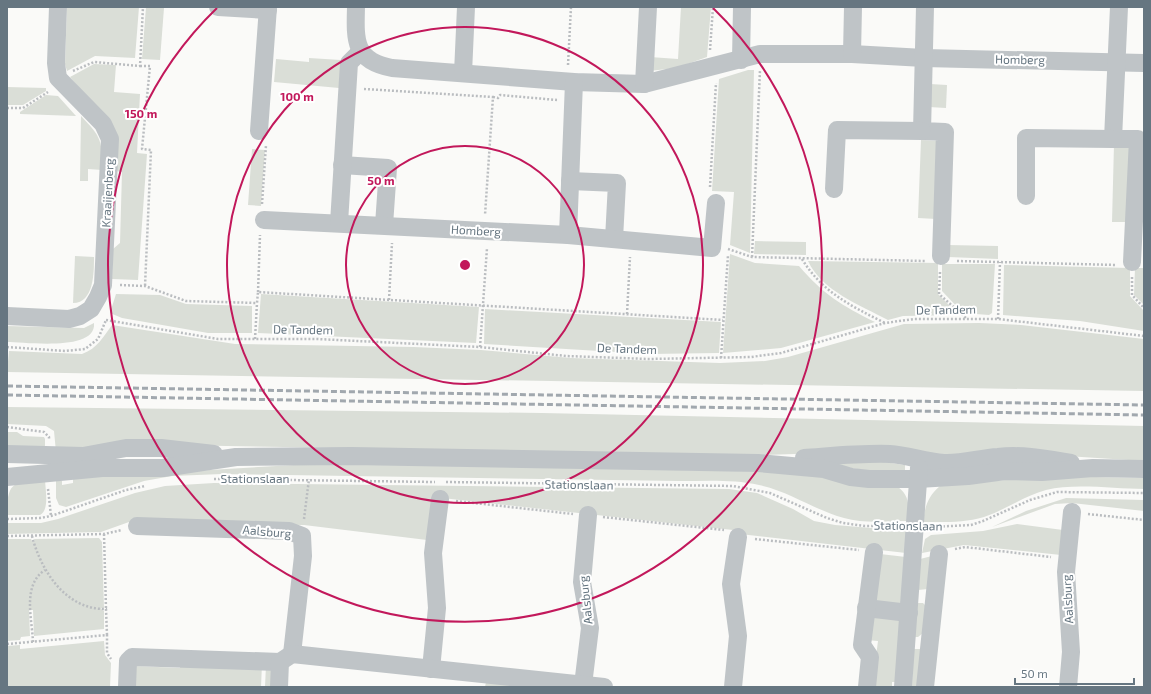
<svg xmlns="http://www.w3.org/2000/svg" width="1151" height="694" font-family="'Exo 2',sans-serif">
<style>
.green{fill:#daded7}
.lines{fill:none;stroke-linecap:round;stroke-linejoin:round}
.path{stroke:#babdc0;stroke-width:2.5;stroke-dasharray:2 2;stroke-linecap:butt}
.minor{stroke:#bfc4c7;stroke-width:18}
.rail{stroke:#a1a8ae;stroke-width:3;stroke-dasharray:6 3;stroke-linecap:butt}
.ring{fill:none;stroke:#c2185b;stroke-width:2}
.labels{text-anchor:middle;stroke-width:4;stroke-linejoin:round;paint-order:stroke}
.street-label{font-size:12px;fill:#667681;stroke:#fff}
.centre{fill:#c2185b;stroke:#fff;stroke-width:2}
.ring-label{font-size:12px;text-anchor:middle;font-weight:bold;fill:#c2185b;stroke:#fff;stroke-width:4;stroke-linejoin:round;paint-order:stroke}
</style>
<rect width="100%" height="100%" fill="#fafaf8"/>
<g class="green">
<path d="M 67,7 L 139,7 L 135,58 L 95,56 L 67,71 L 65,64 Z"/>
<path d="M 146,7 L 164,8 L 160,60 L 142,59 Z"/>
<path d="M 681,7 L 711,7 L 707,57 L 676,68 L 649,71 L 650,57 L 678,59 Z"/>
<path d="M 309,58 L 341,60 L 339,88 L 274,82 L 276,59 L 309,62 Z"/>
<path d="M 94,64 L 116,65 L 114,92 L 140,94 L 137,153 L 147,154 L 138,280 L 112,279 L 113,249 L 120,243 L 122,172 L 116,171 L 109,124 L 70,77 Z"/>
<path d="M 748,70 L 754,70 L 750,253 L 730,245 L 734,192 L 712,191 L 719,79 Z"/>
<path d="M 930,84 L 947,85 L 946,108 L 929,107 Z"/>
<path d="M 7,87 L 46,88 L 46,91 L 23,105 L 7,105 Z"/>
<path d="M 46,95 L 58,96 L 76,116 L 20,114 L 20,112 Z"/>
<path d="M 81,116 C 102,138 102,140 102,170 L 88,169 L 88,181 L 80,181 Z"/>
<path d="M 921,140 L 938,141 L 936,219 L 918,218 Z"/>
<path d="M 1114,144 L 1131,144 L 1128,222 L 1112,222 Z"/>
<path d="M 252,149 L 265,150 L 261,206 L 248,205 Z"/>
<path d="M 755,241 L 806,242 L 806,255 L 754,254 Z"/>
<path d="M 948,245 L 998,246 L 998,259 L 948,257 Z"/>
<path d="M 730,254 L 755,263 L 799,266 C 824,295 841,305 875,322 L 781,348 L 723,353 Z"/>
<path d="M 75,256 L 94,257 C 94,272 94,303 73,303 Z"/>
<path d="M 808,261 L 938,263 L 938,294 L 959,315 L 903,316 L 888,320 C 860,305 822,291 808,261 Z"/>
<path d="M 942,264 L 995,264 L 992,313 L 989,315 L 963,313 L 942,291 Z"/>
<path d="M 1004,265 L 1130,268 L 1130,296 L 1144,311 L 1144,331 L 1080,321 L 1003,315 Z"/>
<path d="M 1135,268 L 1144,268 L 1144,305 L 1134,295 Z"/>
<path d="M 116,294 L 160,295 L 186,304 L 252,306 L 252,333 L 208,333 L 122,318 L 110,313 Z"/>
<path d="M 261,294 L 479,307 L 476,343 L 258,333 Z"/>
<path d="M 485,309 L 721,322 L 719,353 L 649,354 L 484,344 Z"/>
<path d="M 94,323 C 97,352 25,342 7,342 L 7,326 L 84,328 Z"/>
<path d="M 979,323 L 1021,325 L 1144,339 L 1144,391 L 7,372 L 9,351 L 82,354 C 98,348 103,337 112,325 L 235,344 L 414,347 L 481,350 L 571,358 L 720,363 L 765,361 L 788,357 L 904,324 Z"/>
<path d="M 7,407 L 542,413 L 1144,426 L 1144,461 L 1066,456 L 970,458 L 825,453 L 764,455 L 169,445 L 56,452 L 54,431 L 46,426 L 7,424 Z"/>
<path d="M 7,432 L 17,432 L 23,436 L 44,437 L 45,439 L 45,452 L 7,451 Z"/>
<path d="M 855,458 L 905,465 L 905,472 L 897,476 L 812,461 Z"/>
<path d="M 344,464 L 786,472 L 898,487 C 910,496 909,507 908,521 C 887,521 864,524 844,518 C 814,510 789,491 759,485 C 733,479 705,481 679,481 L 222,474 L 172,476 L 144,481 L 66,507 L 59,505 L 56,498 L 56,481 L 62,481 L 62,485 L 73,483 L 73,479 L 91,477 L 294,465 Z"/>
<path d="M 1047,476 L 1144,478 L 1144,489 C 1114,489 1075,483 1046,490 C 1024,496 1005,510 984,517 C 964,523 944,522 923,522 C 925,506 928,496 940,486 Z"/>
<path d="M 45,478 C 45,488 50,510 40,515 L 7,515 C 7,480 14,483 45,478 Z"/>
<path d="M 214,483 L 729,489 L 757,493 L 793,509 L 814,521 L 835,525 L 907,531 L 906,553 L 740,534 L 733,530 L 433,497 L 427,540 L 304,525 L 129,522 L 101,532 L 7,534 L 7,523 L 41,523 L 58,519 L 135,493 L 165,486 Z"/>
<path d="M 1066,498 L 1144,500 L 1144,511 L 1072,503 L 1055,504 L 992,527 L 1026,511 Z"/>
<path d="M 1017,524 L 1063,530 L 1061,555 L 964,545 L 922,553 L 925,539 L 931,535 L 983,531 Z"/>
<path d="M 99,538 L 102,542 L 104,608 L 101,608 L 102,610 L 104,611 L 104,629 L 34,636 L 33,610 L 29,610 L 30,636 L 21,637 L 20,640 L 7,641 L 7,539 L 31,539 L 32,541 L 35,541 L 34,539 Z"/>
<path d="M 880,554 L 906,557 L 902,604 L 874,601 Z"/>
<path d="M 932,556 L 928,589 L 918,590 L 920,559 Z"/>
<path d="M 916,603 L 923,603 L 926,606 L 923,633 L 918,637 L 913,637 Z"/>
<path d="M 869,614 L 901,618 L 897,682 L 892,682 L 892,687 L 872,687 L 878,641 L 866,640 Z"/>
<path d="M 104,641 L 105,655 L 111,663 L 110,687 L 7,687 L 7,646 L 20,645 L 20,649 Z"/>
<path d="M 913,649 L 922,649 L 919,687 L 912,687 Z"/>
<path d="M 180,662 L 262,664 L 261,687 L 134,687 L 135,666 L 180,668 Z"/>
<path d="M 266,665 L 273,665 L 272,687 L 265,687 Z"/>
<path d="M 486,682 L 535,687 L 477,687 L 485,687 Z"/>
</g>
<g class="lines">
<g class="path">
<path d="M 710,50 L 713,7"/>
<path d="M 568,65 L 571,7"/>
<path d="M 140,66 L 150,66 L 142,149 L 151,150 L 145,286"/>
<path d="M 73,71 L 94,62 L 140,66 L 143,7"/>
<path d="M 364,89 L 493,97 L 485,215"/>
<path d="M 493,97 L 498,98 L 500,95 L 557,100"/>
<path d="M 7,108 L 23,108 L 48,92"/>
<path d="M 710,187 L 716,83"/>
<path d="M 262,204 L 266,145"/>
<path d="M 728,249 L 752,257 L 926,261"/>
<path d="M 752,257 L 760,70"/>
<path d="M 802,259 C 822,292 851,306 885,323"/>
<path d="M 957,261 L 1116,265"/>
<path d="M 940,272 L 939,294 L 966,318"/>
<path d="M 1132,277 L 1132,295 L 1144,308"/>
<path d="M 120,285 L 145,286 L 186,301 L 257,303 L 258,292 L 723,320"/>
<path d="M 258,292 L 260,235"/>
<path d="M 389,300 L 392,243"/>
<path d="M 627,314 L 630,257"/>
<path d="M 998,319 L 1000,262"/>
<path d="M 106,320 L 218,339 L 317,339 L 480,347 L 566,356 L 649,359 L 751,357 L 781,353 L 885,323 L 914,319 L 998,319 L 1144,336"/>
<path d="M 255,339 L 257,303"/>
<path d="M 7,347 L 65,351 L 85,349 L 98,339 L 106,320"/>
<path d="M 480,347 L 487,248"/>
<path d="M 721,358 L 728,255"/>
<path d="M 7,427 L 44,432 L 49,437 L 49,440"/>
<path d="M 214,479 L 435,482"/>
<path d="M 446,482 L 733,486 L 770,493 L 827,518 L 843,523 L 865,526 L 898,526"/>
<path d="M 48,489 L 51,516"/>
<path d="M 456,501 L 573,514"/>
<path d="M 1088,514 L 1144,520"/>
<path d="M 603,517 L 724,530"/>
<path d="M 7,519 L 40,518 L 51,516 L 126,490 L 145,486"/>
<path d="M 304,519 L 309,479"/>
<path d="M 931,527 L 971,525 L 983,521 L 1030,500 L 1057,492 L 1144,493"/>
<path d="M 104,534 L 106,609"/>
<path d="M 7,536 L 104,534 L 122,530"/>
<path d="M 32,536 C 41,571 66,610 106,609 L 107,635"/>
<path d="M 755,539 L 859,550"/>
<path d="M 955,549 L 965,547 L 1051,557"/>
<path d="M 33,642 C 32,618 22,585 45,570"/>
<path d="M 7,644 L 107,635 L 107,653 L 111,659"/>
</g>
<g class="minor">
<path d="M 218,7 L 268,10"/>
<path d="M 356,7 C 355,41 354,61 392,68 L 574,82 L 644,84 L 760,54 L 852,54 L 924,58 L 1144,63"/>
<path d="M 925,7 L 922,131 L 945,132 L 941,256"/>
<path d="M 1119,7 L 1113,139 L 1138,139 L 1132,262"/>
<path d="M 852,54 L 853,7"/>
<path d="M 741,60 L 742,7"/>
<path d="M 463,73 L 466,7"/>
<path d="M 644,84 L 648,7"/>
<path d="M 259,131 L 268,7"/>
<path d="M 342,165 L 388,168 L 384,225"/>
<path d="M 570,181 L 617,183 L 614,239"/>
<path d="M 834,189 L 837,130 L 922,131"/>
<path d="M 1026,196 L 1026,138 L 1113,139"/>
<path d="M 264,220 L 568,235 L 712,248 L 716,203"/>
<path d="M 339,223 L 349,63 L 361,51"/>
<path d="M 568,235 L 574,82"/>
<path d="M 7,316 L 69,319 L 80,316 L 91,309 L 98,297 L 103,285 L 110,139 L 103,124 L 58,78 L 56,63 L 58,7"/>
<path d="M 7,454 L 83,456 L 126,448 L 161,448 L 214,454"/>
<path d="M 804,458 C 833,456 861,453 890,454 C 908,455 925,462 944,463 C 962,464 980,458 998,457 C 1023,454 1047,459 1071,463"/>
<path d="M 7,477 L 102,468 L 163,468 L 236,457 L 352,456 L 758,463 L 824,469 L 851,477 L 869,479 L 918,479 L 968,476 L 1005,471 L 1042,472 L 1093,468 L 1144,469"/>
<path d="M 137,526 L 289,531 L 302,536 L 303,556 L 292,654"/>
<path d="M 866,608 L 909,613"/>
<path d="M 431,669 L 437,608 L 433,553 L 440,499"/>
<path d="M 583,685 L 590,628 L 582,582 L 588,515"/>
<path d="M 127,687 L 128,661 L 132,657 L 280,662"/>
<path d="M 279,687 L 280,662 L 292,654 L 604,687"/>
<path d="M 733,687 L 738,636 L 731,584 L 738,537"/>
<path d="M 867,687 L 870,657 L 862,645 L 874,552"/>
<path d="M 903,687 L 919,468"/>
<path d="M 925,687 L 939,554"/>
<path d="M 1068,687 L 1071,652 L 1066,572 L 1072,512"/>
</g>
<g class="rail">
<path d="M 7,386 L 1144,405"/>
<path d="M 7,395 L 1144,415"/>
</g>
</g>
<g class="ring">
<circle cx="465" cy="265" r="119"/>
<circle cx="465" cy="265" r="238"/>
<path d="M713 8A357 357 0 1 1 217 8"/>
</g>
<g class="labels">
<g class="street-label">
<text transform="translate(1020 60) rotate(1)" y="4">Homberg</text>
<text transform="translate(108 193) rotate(-87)" y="4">Kraaijenberg</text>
<text transform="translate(476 231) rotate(3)" y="4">Homberg</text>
<text transform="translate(946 310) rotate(-1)" y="4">De Tandem</text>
<text transform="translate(303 330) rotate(1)" y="4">De Tandem</text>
<text transform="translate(627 349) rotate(2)" y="4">De Tandem</text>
<text x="255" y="483">Stationslaan</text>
<text transform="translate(579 485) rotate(1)" y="4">Stationslaan</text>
<text transform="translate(908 526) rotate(1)" y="4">Stationslaan</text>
<text transform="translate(267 532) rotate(5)" y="4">Aalsburg</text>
<text transform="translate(1068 599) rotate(-93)" y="4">Aalsburg</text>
<text transform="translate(586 600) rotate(-96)" y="4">Aalsburg</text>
</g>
</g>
<circle cx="465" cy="265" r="6" class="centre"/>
<g class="ring-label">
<text x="297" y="101">100 m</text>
<text x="141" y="118">150 m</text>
<text x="381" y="185">50 m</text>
</g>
<rect width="1151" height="694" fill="none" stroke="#667681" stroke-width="16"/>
<path d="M1015 678v6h119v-6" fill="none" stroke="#667681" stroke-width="2"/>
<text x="1021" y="678" font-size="12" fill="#667681" stroke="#ffffff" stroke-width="3" paint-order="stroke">50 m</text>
</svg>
